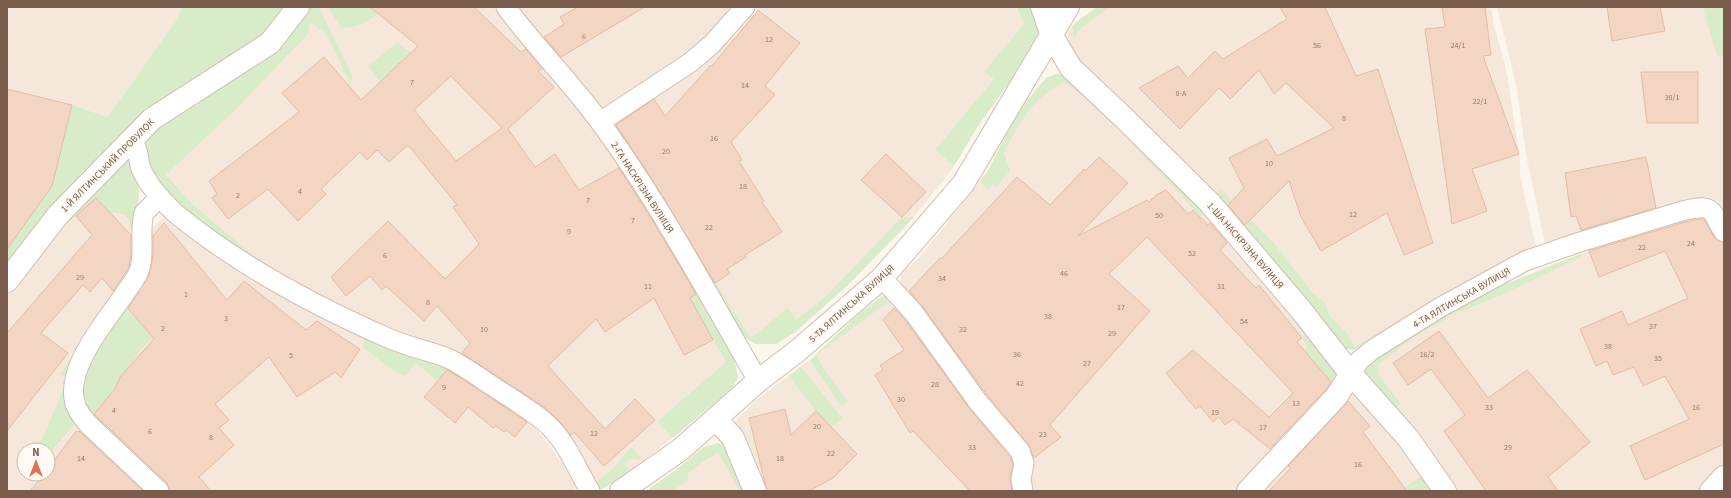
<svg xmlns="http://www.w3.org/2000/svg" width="1731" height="498" font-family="'Source Sans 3',sans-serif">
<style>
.residential{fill:#f5e8da;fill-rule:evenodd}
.green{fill:#d8ecc9}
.building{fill:#f3d5c3;stroke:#e6bba3;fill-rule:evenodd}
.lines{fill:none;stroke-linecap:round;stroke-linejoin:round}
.lane-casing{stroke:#d1beb0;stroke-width:21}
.street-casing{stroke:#d1beb0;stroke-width:24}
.lane{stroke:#fff;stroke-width:19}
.street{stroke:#fff;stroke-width:22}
.labels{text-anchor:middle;stroke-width:4;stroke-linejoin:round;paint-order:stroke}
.number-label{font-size:8px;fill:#987a6a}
.street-label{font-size:10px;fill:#7a5c4d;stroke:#fffaf3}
</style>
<rect width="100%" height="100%" fill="#fdf6ec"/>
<g class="residential">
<path d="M 7,7 L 289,7 L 108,117 L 72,105 L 7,89 Z"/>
<path d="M 309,7 L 497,7 L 575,102 L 624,169 L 654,224 L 672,245 L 738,377 L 733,387 L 630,473 L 600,490 L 554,421 L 341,310 L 202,226 L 155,179 L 146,143 L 280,45 Z"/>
<path d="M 513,7 L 734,7 L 709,36 L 654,83 L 603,115 Z"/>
<path d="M 758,7 L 1030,7 L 1035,14 L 978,126 L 950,172 L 907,225 L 848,285 L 794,333 L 776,344 L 755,344 L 739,334 L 611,122 L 721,44 L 738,35 L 758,10 Z"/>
<path d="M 1097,7 L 1489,7 L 1490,10 L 1492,10 L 1494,27 L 1503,56 L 1508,80 L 1520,160 L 1520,175 L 1536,247 L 1384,334 L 1354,350 L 1342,348 L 1087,72 L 1068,45 L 1067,33 L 1076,22 Z"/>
<path d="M 1497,7 L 1724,7 L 1724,228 L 1723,216 L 1718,200 L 1545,244 L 1526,155 L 1517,89 Z"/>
<path d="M 1057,74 L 1067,76 L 1207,212 L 1323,349 L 1334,385 L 1285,430 L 1239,491 L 1034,491 L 1031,480 L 1033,459 L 901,295 L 900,275 L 919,258 L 988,171 L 1017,114 L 1035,90 L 1046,78 Z"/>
<path d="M 93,189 L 139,195 L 137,265 L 72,399 L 153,491 L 7,491 L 7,295 L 44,244 ZM 24,450 L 48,450 L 48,474 L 24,474 Z"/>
<path d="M 1698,211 L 1724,235 L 1724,466 L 1699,491 L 1454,491 L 1365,365 L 1433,320 L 1548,266 Z"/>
<path d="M 165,214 L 450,366 L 533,425 L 576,480 L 575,491 L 163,491 L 97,428 L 78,383 L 145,238 Z"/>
<path d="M 884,295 L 895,297 L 1012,455 L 1015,475 L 1014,491 L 764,491 L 732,425 L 755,401 L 816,355 L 860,313 Z"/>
<path d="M 1354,395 L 1362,398 L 1393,433 L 1434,491 L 1257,491 L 1342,401 Z"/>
<path d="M 718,443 L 746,491 L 647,491 L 676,470 L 704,447 Z"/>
</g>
<g class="green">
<path d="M 182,7 L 289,7 L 272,28 L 149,112 L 7,268 L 7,247 L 52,186 L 72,105 L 108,117 L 176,21 Z"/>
<path d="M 309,7 L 319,7 L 353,77 L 350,83 L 326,34 L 310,22 L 308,34 L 236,109 L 166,175 L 192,204 L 254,256 L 303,292 L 202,226 L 155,179 L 145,160 L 146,143 L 153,128 L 280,45 Z"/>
<path d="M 328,7 L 387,7 C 373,18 359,29 341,28 Z"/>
<path d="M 1017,7 L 1030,7 L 1040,28 L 1035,47 L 978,126 L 954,166 L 935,150 L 994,79 L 984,72 L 1024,24 Z"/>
<path d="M 1097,7 L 1109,7 L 1077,31 L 1075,40 L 1072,27 L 1076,22 Z"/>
<path d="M 1703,7 L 1724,7 L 1724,56 L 1717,56 C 1713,40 1707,24 1703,7 Z"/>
<path d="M 397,43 L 411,53 L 380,81 L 368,66 Z"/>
<path d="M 1057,74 L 1067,76 L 1207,212 L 1201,217 L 1099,108 L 1064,82 C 1031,100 1020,121 1004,153 L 1010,171 L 997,186 L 993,183 L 988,190 L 980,181 L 988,171 L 1017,114 L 1046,78 Z"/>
<path d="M 128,151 L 138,179 L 139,195 L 132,272 L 135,239 L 127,216 L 114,212 L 110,214 L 96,198 L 44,244 Z"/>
<path d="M 1221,189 L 1273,242 L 1312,292 L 1325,303 L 1330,317 L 1346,332 L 1355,347 L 1518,253 L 1536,247 L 1384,334 L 1354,350 L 1342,348 L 1216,193 Z"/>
<path d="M 902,217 L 914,217 L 848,285 L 794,333 L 776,344 L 755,344 L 739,334 L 703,270 L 706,268 L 751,338 L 788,308 L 796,320 L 825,297 Z"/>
<path d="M 672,245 L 734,358 L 738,377 L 733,387 L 673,438 L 657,422 L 726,362 L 663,251 Z"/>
<path d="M 1580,254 L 1581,257 L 1497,297 L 1454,314 L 1411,339 L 1379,364 L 1378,374 L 1401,404 L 1393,411 L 1360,371 L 1365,365 L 1433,320 L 1486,292 Z"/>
<path d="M 884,295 L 895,297 L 816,355 L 824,369 L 848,402 L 841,406 L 810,360 L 860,313 Z"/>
<path d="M 122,301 L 153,338 L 142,348 L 115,389 L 94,414 L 120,437 L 115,443 L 82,413 L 78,383 Z"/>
<path d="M 1308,331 L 1323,349 L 1340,378 L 1334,385 L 1304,350 L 1308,347 L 1302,338 Z"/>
<path d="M 368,334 L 450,366 L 484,390 L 478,395 L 448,370 L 438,381 L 416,363 L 405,376 C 395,374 373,354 362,347 Z"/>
<path d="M 79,355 L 82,427 L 75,424 L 48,455 L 48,450 L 40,450 L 37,447 L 43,437 L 68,379 L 60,374 L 73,356 Z"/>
<path d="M 801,367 L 843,419 L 831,427 L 816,411 L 789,376 Z"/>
<path d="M 718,443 L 727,446 L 746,491 L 740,491 L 718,452 L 687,473 L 689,480 L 672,491 L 650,491 L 649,489 L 676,470 L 704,447 Z"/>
<path d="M 631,447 L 642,458 L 639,460 L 630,459 L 624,463 L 630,473 L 600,490 L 593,484 L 615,467 Z"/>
<path d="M 1423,475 L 1434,491 L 1406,491 L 1404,488 Z"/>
</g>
<g class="building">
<path d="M 370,7 L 474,7 L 521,52 L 526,49 L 542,69 L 538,71 L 554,87 L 508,129 L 535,167 L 555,154 L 579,190 L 619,168 L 654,223 L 696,294 L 690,298 L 713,340 L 684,355 L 654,298 L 605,332 L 596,319 L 548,366 L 605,429 L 635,399 L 655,420 L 604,466 L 574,432 L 571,435 L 558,420 L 544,407 L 462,353 L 470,343 L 437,306 L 424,321 L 386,286 L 382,290 L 370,276 L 346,296 L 331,277 L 388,221 L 445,279 L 479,244 L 453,207 L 457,205 L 408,145 L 389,162 L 377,150 L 367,160 L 360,152 L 321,189 L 326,194 L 298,221 L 268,189 L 228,219 L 212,198 L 217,194 L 209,181 L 299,112 L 282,93 L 324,57 L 361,100 L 418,46 ZM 451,76 L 502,128 L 456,161 L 414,110 Z"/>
<path d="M 578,7 L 645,7 L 561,57 L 544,37 L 564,24 L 560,17 Z"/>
<path d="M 1280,7 L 1325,7 L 1356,76 L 1378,69 L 1433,243 L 1404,255 L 1387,213 L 1321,251 L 1301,217 L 1289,181 L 1245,225 L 1228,205 L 1244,188 L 1229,158 L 1267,139 L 1277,156 L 1334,128 L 1286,83 L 1274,94 L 1259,70 L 1230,99 L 1219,88 L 1180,129 L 1139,88 L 1178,66 L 1188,78 L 1215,51 L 1223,59 L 1287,19 Z"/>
<path d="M 1442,7 L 1485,7 L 1491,55 L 1483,56 L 1519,154 L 1472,169 L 1487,211 L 1452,224 L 1425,29 L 1445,27 Z"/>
<path d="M 1607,7 L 1660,7 L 1665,31 L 1612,41 Z"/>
<path d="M 758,10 L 800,43 L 765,86 L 775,95 L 731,142 L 742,160 L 739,161 L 764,201 L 762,202 L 782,232 L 745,255 L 746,257 L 727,269 L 730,273 L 715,283 L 652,179 L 616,125 L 654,99 L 665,116 L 711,65 L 712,66 Z"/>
<path d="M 1641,72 L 1698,72 L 1698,123 L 1647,123 Z"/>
<path d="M 7,89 L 72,105 L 52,186 L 7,249 Z"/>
<path d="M 886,154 L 926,192 L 902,217 L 861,180 Z"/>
<path d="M 1099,157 L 1128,183 L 1078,236 L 1147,200 L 1149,202 L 1156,195 L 1166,190 L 1188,214 L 1193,210 L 1208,225 L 1210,223 L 1227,243 L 1220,250 L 1256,288 L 1259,285 L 1302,338 L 1297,342 L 1331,382 L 1326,389 L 1270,449 L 1233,419 L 1225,425 L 1219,417 L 1213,422 L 1200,406 L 1196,409 L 1166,373 L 1193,350 L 1269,417 L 1293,393 L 1147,237 L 1109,274 L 1150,311 L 1050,425 L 1061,437 L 1034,458 L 1028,444 L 987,395 L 923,307 L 909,291 L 940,258 L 941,259 L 1017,177 L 1050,205 L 1084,169 L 1085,171 Z"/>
<path d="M 1646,157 L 1656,208 L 1581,230 L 1576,216 L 1571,217 L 1565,173 Z"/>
<path d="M 96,198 L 131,235 L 131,254 L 129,267 L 113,291 L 102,278 L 90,292 L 83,285 L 41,333 L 68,353 L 7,431 L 7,333 L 92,235 L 76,216 Z"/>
<path d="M 1700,219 L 1704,219 L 1715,239 L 1724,243 L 1724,444 L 1645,480 L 1630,446 L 1689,419 L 1665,376 L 1643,386 L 1634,367 L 1613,375 L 1607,361 L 1596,366 L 1580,329 L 1622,311 L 1628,325 L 1688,298 L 1665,251 L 1599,277 L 1589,251 L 1685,222 Z"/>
<path d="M 164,223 L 227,300 L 244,281 L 306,330 L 317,321 L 360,349 L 341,378 L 335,372 L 297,397 L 269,357 L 215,404 L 229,420 L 219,428 L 234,445 L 199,477 L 211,491 L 170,491 L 167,483 L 94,414 L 115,389 L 120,377 L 154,339 L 128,308 L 149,275 L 153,256 L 153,236 Z"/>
<path d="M 894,308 L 905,320 L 969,408 L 1010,457 L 1013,464 L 1010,477 L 1012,491 L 970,491 L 913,431 L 910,433 L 875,375 L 883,370 L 880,365 L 904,350 L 883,320 Z"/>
<path d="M 1439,331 L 1488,398 L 1527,370 L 1590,442 L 1548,477 L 1558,491 L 1486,491 L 1444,431 L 1465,415 L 1431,369 L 1408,385 L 1393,363 Z"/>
<path d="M 447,370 L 464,380 L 527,422 L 515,437 L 506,430 L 504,432 L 496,426 L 493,428 L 468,407 L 455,423 L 424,397 Z"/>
<path d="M 1348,401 L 1370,426 L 1363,432 L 1407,491 L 1269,491 L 1291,468 L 1288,466 Z"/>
<path d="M 785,409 L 791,435 L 816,411 L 857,454 L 833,478 L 809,491 L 767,491 L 749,418 Z"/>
<path d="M 76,431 L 78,432 L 79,431 L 143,491 L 30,491 L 44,474 L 48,474 L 48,469 Z"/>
</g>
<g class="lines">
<g class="lane-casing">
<g id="lane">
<path d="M 506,7 C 535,47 571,82 600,122 C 660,204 708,294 758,381"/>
<path d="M 600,122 L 691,62 L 712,44 L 745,7"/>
<path d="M 131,140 C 142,152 136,161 143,173 C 150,187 163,202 175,213 C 238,265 313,305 388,338 C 406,346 426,350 445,357 C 462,364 478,377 494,387 C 513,400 534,411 550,427 C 568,445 577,469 590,491"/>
<path d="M 882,278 L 914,313 L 978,402 L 1020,451 L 1024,463 L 1021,479 L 1023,491"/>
<path d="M 1351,374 L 1359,361 L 1372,350 L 1439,308 L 1525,261 L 1580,242 L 1682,211 C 1693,209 1708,203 1714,215 C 1718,221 1720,227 1724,232"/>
<path d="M 159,491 L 88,424 C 83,418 79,413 76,406 C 62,369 109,318 128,289 C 132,283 138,276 140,268 C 145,251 139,231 144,213 L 160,197"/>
</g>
</g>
<g class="street-casing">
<g id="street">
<path d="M 1042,7 L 1052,36 L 1071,68 L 1123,117 L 1209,202 L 1301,310 L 1351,374 L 1408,438 L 1445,491"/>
<path d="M 7,281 L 58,215 L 152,119 L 270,43 L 298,7"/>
<path d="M 716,419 L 733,438 L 755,491"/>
<path d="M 621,491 L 680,450 L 758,381 L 796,352 L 882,278 L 963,184 L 1068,7"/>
<path d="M 1248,491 L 1336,397 L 1351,374"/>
<path d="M 1711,491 L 1724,477"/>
</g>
</g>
<use href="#lane" class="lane"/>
<use href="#street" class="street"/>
</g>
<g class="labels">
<g class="number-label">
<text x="584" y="39">6</text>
<text x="769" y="42">12</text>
<text x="1317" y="48">56</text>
<text x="1458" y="48">24/1</text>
<text x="412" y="85">7</text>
<text x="745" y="88">14</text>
<text x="1181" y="96">8-А</text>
<text x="1672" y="100">38/1</text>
<text x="1480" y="104">22/1</text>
<text x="1344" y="121">8</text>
<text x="714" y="141">16</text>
<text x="666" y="154">20</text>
<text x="1269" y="166">10</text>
<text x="743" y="189">18</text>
<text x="300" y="194">4</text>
<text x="238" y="198">2</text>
<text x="588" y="203">7</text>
<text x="1353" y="217">12</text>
<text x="1159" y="218">50</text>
<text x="633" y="223">7</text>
<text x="709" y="230">22</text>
<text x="569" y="234">9</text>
<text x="1691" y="246">24</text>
<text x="1642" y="250">22</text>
<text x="1192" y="256">52</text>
<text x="385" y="258">6</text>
<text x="1064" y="276">46</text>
<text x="80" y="280">29</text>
<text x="942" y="281">34</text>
<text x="648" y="289">11</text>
<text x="1221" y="289">31</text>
<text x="186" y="297">1</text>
<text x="428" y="305">8</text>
<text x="1121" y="310">17</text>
<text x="1048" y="319">38</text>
<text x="226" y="321">3</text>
<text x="1244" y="324">54</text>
<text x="1653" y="329">37</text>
<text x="163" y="331">2</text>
<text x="484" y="332">10</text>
<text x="963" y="332">32</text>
<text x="1112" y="336">29</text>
<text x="1608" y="349">38</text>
<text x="1017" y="357">36</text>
<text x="1427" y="357">16/2</text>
<text x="291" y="358">5</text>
<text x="1658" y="361">35</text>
<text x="1087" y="366">27</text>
<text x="1020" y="386">42</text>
<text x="935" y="387">28</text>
<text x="444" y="390">9</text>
<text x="901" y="402">30</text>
<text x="1296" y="406">13</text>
<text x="1489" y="410">33</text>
<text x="1696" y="410">16</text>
<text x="114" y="413">4</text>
<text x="1215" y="415">19</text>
<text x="817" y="429">20</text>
<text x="1263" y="430">17</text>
<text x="150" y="434">6</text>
<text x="594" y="436">12</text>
<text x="1043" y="437">23</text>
<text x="211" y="440">8</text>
<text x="972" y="450">33</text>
<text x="1508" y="450">29</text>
<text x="831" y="456">22</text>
<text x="81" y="461">14</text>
<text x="780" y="461">18</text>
<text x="1358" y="467">16</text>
</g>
<g class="street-label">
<text transform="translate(107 165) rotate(-45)" y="4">1-Й ЯЛТИНСЬКИЙ ПРОВУЛОК</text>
<text transform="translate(643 187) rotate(57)" y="4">2-ГА НАСКРІЗНА ВУЛИЦЯ</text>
<text transform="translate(1246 245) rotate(49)" y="4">1-ША НАСКРІЗНА ВУЛИЦЯ</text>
<text transform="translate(1461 297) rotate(-30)" y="4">4-ТА ЯЛТИНСЬКА ВУЛИЦЯ</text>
<text transform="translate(851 303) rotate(-42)" y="4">5-ТА ЯЛТИНСЬКА ВУЛИЦЯ</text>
</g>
</g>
<rect width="1731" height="498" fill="none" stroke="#7a5c4d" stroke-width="16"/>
<g transform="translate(36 462)"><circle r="19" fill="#fffaf3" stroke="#cabbb1"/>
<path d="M0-3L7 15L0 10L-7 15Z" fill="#e76f51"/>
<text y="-6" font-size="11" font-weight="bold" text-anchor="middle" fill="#7a5c4d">N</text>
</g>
</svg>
